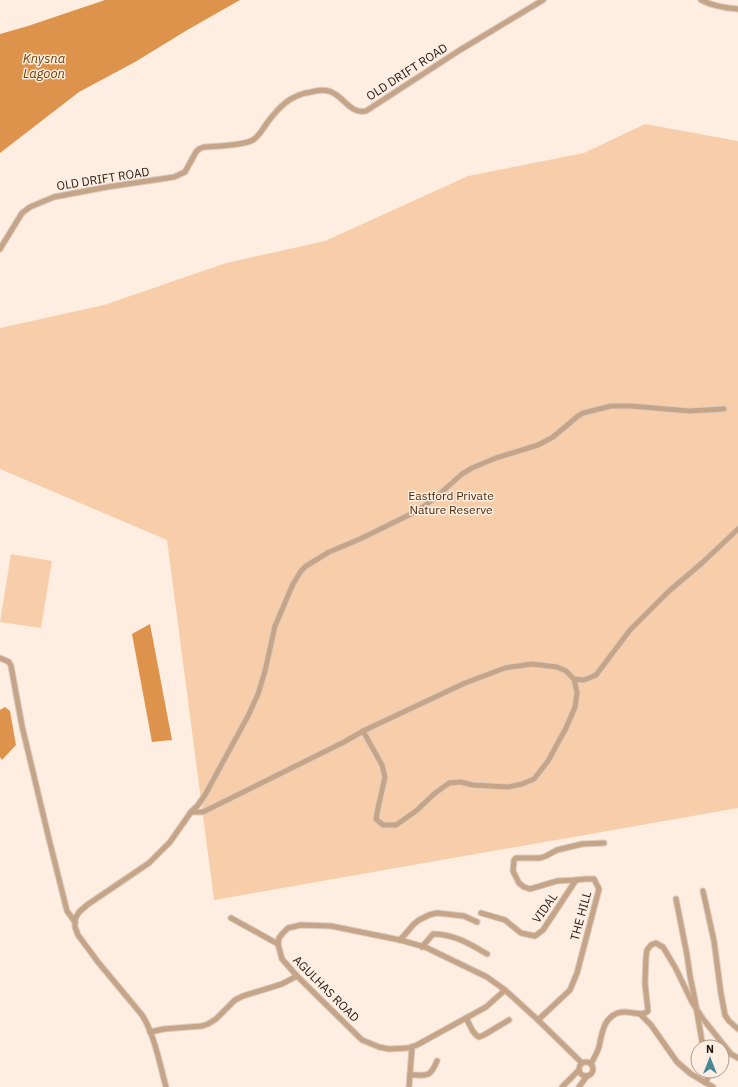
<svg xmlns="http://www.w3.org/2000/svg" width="738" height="1087" font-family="'IBM Plex Sans',sans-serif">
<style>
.green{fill:#f8ceaa}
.water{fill:#dd934c}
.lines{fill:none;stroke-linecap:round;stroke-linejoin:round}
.minor-casing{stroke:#dbccc0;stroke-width:7}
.minor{stroke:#c6a488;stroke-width:5}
.labels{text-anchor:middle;stroke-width:3;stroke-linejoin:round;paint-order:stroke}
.street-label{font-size:12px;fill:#221b15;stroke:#feeee1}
.park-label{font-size:12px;fill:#492b0c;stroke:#feeee1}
.water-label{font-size:13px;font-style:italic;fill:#714007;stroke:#feeee1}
</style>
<rect width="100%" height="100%" fill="#feeee1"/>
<g class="green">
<path d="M 645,124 L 738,141 L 738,808 L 214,900 L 167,540 L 0,469 L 0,328 L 104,305 L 226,263 L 325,241 L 468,176 L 584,153 Z"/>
<path d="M 11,554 L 52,561 L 41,628 L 0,622 Z"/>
</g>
<g class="water">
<path d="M 105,0 L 240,0 L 189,29 L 135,62 L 79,92 L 0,153 L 0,34 L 28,26 Z"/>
<path d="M 150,624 L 172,740 L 152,742 L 132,634 Z"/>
<path d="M 5,707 L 10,711 L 16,745 L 2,760 L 0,757 L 0,710 Z"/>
</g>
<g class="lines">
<g class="minor-casing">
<g id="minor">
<path d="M 701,0 C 713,6 724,8 738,9"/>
<path d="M 0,249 L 22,213 L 30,207 L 54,197 L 107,187 L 174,177 L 185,172 L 196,152 L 199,149 L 204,147 C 217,146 242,146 253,140 C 259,136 263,129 267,123 C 279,107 290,95 311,92 C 318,90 328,89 335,94 C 345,100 352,114 366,111 L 460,50 L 543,0"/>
<path d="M 0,658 L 9,662 L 11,666 L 22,726 L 49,839 L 67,911 L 75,922"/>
<path d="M 363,731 L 382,765 L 385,777 L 378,808 L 376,819 L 383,825 L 396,825 L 416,811 L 434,794 L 449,783 L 461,782 L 473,785 L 508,787 L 522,784 L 534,779 L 548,761 L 566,728 L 575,707 L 577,693 L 574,679"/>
<path d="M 191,812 L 203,812 L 344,742 L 363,731 L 465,683 L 505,668 L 532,664 L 557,667 L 566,671 L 574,679 L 584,680 L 596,675 L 630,630 L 669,591 L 702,563 L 738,529"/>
<path d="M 703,891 L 714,941 L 721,994 L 725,1015 L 729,1021 L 738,1029"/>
<path d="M 676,899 L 687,955 L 690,976 L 694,995 L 703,1047"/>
<path d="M 481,913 L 505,920 L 521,933 L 535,936 L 543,930 L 576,880"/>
<path d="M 231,918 L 278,944"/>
<path d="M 400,940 L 414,924 L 419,920 L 429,915 L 437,913 L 464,916 L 477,922"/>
<path d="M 422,947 L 433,934 C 454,934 470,944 487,954"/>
<path d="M 505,990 L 486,1007 L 417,1045 L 408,1048 L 389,1049 L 379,1047 L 362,1040 L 297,976 L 282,959 L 278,944 L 279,938 L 283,933 L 288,928 L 301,925 L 331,926 L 400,940 L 425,947 L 487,977 L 505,990 L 538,1020 L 582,1063"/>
<path d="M 640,1014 L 651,1025 L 677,1062 L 691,1074 L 713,1087"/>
<path d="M 466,1018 C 470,1024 472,1034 479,1037 L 484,1035 L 509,1020"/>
<path d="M 538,1020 L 570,990 L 577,973 L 599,889 L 594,879 L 585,879 L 576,880 L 557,881 L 530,889 L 524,887 L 519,883 L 513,871 L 514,860 L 516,858 L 540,858 L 546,856 L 557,850 L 582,844 L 604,843"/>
<path d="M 150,1032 L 164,1029 L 202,1026 L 208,1024 L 216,1019 L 235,1000 L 243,996 L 282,984 L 297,976"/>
<circle cx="586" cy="1069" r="7"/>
<path d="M 591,1064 C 594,1058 597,1053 599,1047 C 601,1038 602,1027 608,1020 C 622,1003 640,1020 648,1011 L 645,983 L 646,957 L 647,950 L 651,945 L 656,943 L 659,945 L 663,947 L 675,967 L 692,1002 L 703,1019 L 731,1054 L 738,1058"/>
<path d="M 410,1075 C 427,1075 430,1078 437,1061"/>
<path d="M 706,1083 L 708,1076 L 707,1071"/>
<path d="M 166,1087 C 160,1065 154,1033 142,1015 L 98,962 L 78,935 L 75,927 L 75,919 L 79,912 L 87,905 L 149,863 L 170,842 L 191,812 L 198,805 L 205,795 L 248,716 L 258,694 L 265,671 L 275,626 L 293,584 L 301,571 L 306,566 L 329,552 L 360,539 L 417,511 L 435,498 L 462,474 L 472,468 L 496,458 L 538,445 L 553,437 L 578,416 L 583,413 L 611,406 L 631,406 L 689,411 L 724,409"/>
<path d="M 409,1087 L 412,1047"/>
<path d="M 562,1087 L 579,1070"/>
<path d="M 579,1087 L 587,1076"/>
</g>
</g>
<use href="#minor" class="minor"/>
</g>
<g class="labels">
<g class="street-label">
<text transform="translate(407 72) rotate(-33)" y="4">OLD DRIFT ROAD</text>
<text transform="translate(103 179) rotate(-9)" y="4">OLD DRIFT ROAD</text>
<text transform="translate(545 908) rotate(-55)" y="4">VIDAL</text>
<text transform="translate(581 916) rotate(-75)" y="4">THE HILL</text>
<text transform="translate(326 989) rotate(45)" y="4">AGULHAS ROAD</text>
</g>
<g class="park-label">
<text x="451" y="500">Eastford Private<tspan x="451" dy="14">Nature Reserve</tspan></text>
</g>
<g class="water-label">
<text x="44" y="63">Knysna<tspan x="44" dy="15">Lagoon</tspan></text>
</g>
</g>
<g transform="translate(710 1059)"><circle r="19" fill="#feeee1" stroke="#a69a8f"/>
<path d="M0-3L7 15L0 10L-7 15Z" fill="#458997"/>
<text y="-6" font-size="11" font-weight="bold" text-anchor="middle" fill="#221b15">N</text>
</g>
</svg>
